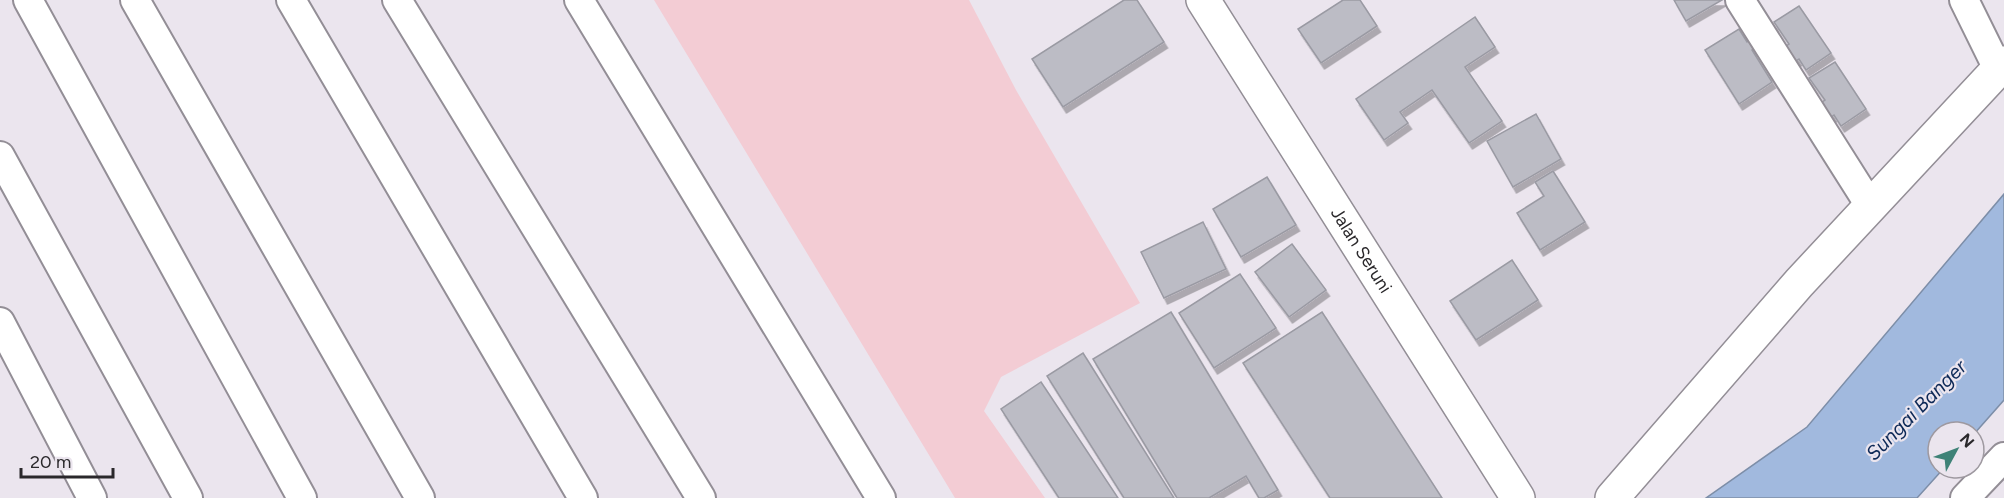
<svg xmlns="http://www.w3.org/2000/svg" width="2004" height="498" font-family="Figtree,sans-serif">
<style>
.green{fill:#f3ccd4}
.water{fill:#a1b9de;stroke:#7d8ea8;stroke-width:1.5}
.building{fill:#bcbcc5;stroke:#9a9aa3;stroke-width:1.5;filter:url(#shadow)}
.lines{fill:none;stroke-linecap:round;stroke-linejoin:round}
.minor-casing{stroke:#938e96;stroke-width:32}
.tertiary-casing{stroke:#938e96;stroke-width:36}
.secondary-casing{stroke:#938e96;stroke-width:36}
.minor{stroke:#fff;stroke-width:28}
.tertiary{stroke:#fff;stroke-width:33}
.secondary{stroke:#fff;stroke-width:33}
.labels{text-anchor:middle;stroke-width:4.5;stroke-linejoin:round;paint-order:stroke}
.street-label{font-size:18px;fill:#2a282b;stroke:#ebe5ee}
.water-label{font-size:20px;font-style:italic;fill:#0d2957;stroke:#ebe5ee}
</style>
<defs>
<filter id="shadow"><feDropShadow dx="3.5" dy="6" stdDeviation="0" flood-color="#0004"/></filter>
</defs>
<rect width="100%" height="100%" fill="#ebe5ee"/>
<path class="green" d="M 654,0 L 969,0 L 1016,90 L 1140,303 L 1001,377 L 984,411 L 1045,498 L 955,498 Z"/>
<path class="water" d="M 2004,194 L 2004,400 L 1974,434 L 1974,432 L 1938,432 L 1938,468 L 1944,468 L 1917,498 L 1706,498 L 1807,427 Z"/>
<g class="building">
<path d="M 1124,0 L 1137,0 L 1164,42 L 1063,107 L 1032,59 Z"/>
<path d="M 1343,0 L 1360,0 L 1377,26 L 1321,63 L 1298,29 Z"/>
<path d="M 1674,0 L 1722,0 L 1686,21 Z"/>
<path d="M 1799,6 L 1831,53 L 1806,70 L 1799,59 L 1790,65 L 1780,50 L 1789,44 L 1774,22 Z"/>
<path d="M 1475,17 L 1495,47 L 1465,67 L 1502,121 L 1469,143 L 1432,90 L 1400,112 L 1408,123 L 1384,140 L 1356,99 Z"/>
<path d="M 1739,29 L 1747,42 L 1756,36 L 1761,45 L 1752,50 L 1772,82 L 1739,104 L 1705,50 Z"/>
<path d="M 1835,62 L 1866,109 L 1841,126 L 1834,115 L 1826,121 L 1816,106 L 1825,100 L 1809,78 Z"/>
<path d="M 1536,114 L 1561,159 L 1513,187 L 1487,141 Z"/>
<path d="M 1553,171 L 1585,222 L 1540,250 L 1517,213 L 1544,196 L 1535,182 Z"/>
<path d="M 1267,177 L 1296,225 L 1241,257 L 1213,209 Z"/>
<path d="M 1203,222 L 1226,269 L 1164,298 L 1141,252 Z"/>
<path d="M 1292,244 L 1326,290 L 1289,317 L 1255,272 Z"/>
<path d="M 1512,260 L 1538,300 L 1476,340 L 1450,301 Z"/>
<path d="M 1240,274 L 1276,328 L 1214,368 L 1179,313 Z"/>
<path d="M 1171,312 L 1278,490 L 1264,498 L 1259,498 L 1246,476 L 1209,498 L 1177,498 L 1093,359 Z"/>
<path d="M 1322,312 L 1442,498 L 1330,498 L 1243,363 Z"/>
<path d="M 1083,353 L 1174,498 L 1124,498 L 1047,376 Z"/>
<path d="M 1041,382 L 1118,498 L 1059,498 L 1001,409 Z"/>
</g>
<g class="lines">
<g class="minor-casing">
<g id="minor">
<path d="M 28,0 L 302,498"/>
<path d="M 135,0 L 420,498"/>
<path d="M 291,0 L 583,498"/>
<path d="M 397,0 L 701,498"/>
<path d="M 579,0 L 881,498"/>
<path d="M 1740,0 L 1871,207"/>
<path d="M 1964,0 L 1998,69"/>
<path d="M 0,156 L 188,498"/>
<path d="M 0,322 L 92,498"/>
<path d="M 1965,498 L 2004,457"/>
</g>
</g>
<g class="tertiary-casing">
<path id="tertiary" d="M 1612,498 L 1799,283 L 2004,63"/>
</g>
<g class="secondary-casing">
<g id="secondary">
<path id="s1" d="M 1203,0 L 1518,498"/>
</g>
</g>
<use href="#minor" class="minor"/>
<use href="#tertiary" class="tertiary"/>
<use href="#secondary" class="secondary"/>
</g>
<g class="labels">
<g class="street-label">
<text dy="6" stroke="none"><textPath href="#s1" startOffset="296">Jalan Seruni</textPath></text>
</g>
<g class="water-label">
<text transform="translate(1916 410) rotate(-45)" y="7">Sungai Banger</text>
</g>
</g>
<g transform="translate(1956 450) rotate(49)"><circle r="28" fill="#ebe5ee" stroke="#9e99a0" stroke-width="1.5"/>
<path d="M0-4.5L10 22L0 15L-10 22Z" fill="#3e8277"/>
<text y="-9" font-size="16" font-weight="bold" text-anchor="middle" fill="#2a282b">N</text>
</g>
<path d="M21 468v9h92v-9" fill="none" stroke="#2a282b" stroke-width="3"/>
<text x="30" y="468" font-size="18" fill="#2a282b" stroke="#ebe5ee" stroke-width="4.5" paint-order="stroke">20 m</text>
</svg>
